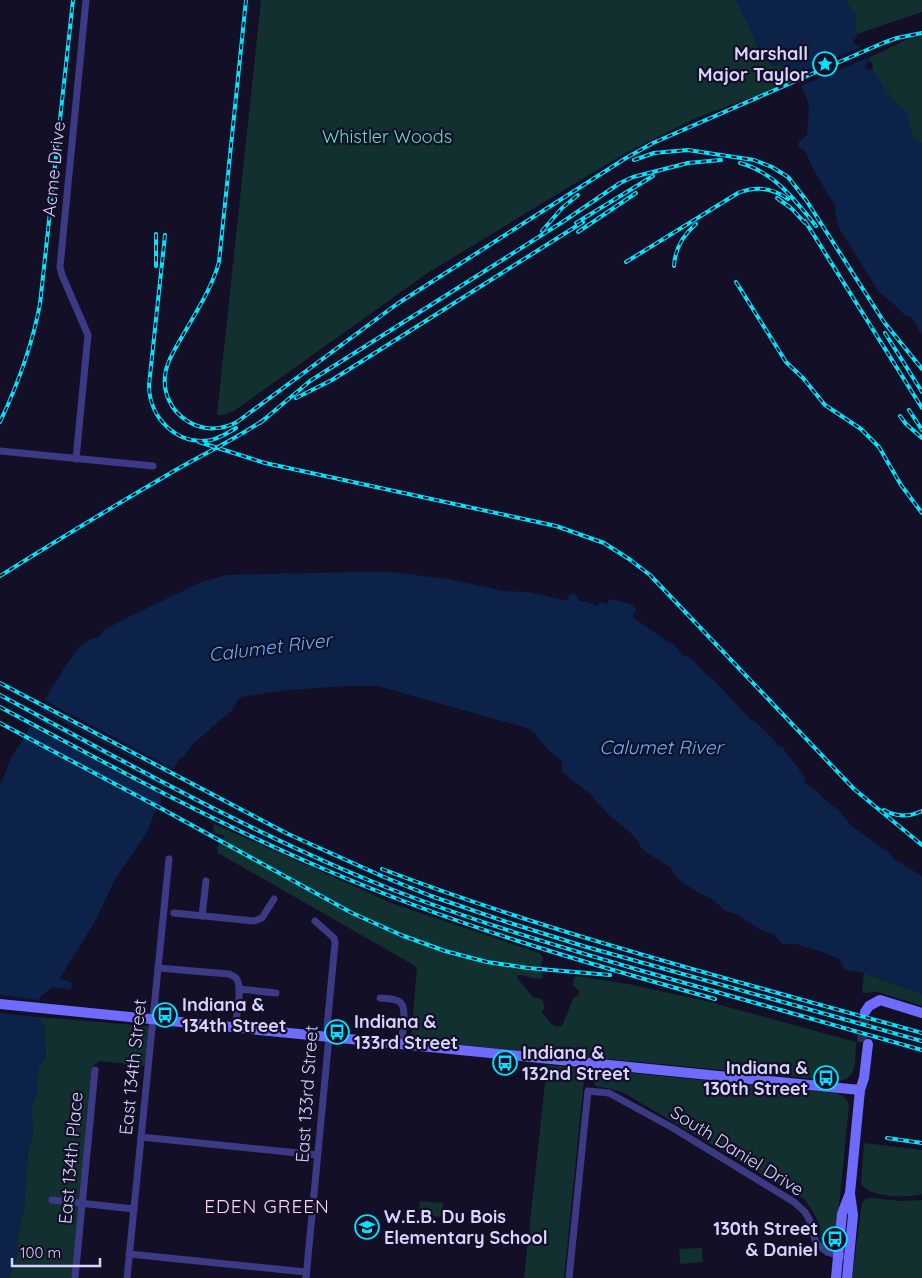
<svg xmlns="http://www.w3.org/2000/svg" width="922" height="1278" font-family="Quicksand,sans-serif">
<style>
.green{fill:#12302f}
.water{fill:#0c2248}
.pier{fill:#130f26}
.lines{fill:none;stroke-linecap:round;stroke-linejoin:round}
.secondary-tunnel{stroke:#312d47;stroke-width:10;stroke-dasharray:10 5;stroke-linecap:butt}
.street{stroke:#3d3a85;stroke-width:7}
.secondary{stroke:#6f6bff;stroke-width:10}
.rail-casing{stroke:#00e5ff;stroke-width:4}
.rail{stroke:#130f26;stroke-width:2;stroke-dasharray:5.5;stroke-linecap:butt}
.labels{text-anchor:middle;stroke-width:4.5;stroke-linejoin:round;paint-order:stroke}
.poi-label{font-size:18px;font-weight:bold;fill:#d9d4ff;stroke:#130f26;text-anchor:start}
.park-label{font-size:18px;fill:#5fe0c0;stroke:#130f26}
.street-label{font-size:18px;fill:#d9d4ff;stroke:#130f26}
.water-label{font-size:19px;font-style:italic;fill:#62b6ff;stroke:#130f26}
.neighbourhood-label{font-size:19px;letter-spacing:1px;fill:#ffd6f0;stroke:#130f26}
</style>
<rect width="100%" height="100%" fill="#130f26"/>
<g class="green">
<path d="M 261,0 L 736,0 L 750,27 L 760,51 L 781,65 L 790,67 L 797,80 L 696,118 L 622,155 L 429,272 L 234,411 L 223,415 L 217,415 Z"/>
<path d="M 846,0 L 922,0 L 922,12 L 857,34 L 855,25 L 856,15 L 847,4 Z"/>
<path d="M 922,36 L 922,153 L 872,69 L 873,65 L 868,58 L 910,38 Z"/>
<path d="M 214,824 L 394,904 L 539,953 L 543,957 L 541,966 L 543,978 C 534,981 527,974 518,975 L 517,978 L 533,997 L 542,999 L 545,1008 L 541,1013 C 549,1018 550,1029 562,1026 L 574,997 L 579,995 L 579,991 L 573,985 L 574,978 L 577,976 L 628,984 L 706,1001 L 856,1042 C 855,1058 858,1080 838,1081 L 411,1040 L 417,967 L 218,853 L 217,846 L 221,844 L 225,838 L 223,835 L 215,833 L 213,830 Z"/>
<path d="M 864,973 L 922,994 L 922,1006 L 878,992 L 862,993 Z"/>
<path d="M 38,1017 L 147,1026 L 149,1028 L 146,1066 L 99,1061 L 93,1066 L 74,1278 L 9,1278 L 18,1254 L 17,1241 L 24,1206 L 28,1152 L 33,1132 L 31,1108 L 33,1101 L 36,1096 L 36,1081 L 39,1066 L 46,1058 L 44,1026 Z"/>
<path d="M 547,1065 L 836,1093 C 844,1096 847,1098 849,1106 L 835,1246 L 825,1245 L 820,1241 C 823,1226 813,1210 804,1199 L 624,1093 L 612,1089 L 595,1086 L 593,1080 L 584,1080 L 564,1278 L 524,1278 Z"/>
<path d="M 864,1143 L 922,1150 L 922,1194 C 908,1198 870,1198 861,1184 Z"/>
<path d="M 871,1198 L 900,1201 L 922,1200 L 922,1278 L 852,1278 L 862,1203 L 865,1199 Z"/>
<path d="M 420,1201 L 443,1203 L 442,1217 L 419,1215 Z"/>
<path d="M 702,1248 L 703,1262 L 680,1264 L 679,1249 Z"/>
</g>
<g class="water">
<path d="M 736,0 L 846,0 L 847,4 L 856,15 L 855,25 L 857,37 L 854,39 L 853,43 L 856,45 L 859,45 L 865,56 L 869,60 L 870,62 L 866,63 L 865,67 L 868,70 L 872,69 L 896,104 L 907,112 L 912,135 L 916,141 L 922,143 L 922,335 L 911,317 L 905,316 C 898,306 887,300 878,291 L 838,226 L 834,204 L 814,171 L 805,151 L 798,146 L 798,143 L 807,135 L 809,107 L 805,94 L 790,67 L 786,68 L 781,65 C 774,68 770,64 765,60 Z"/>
<path d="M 359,572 L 391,572 L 447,579 L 504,591 L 528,592 L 569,601 L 567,597 L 574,593 L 580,601 L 589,602 L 591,604 L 598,606 L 599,602 L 608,604 L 609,599 L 631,604 L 636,609 L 633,616 L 634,618 L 669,643 L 673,644 L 684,656 L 690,658 L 708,676 L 714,680 L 747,716 L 752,720 L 755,721 L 775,741 L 777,745 L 783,748 L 804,776 L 805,782 L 807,785 L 818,792 L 825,800 L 838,810 L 847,820 L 850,825 L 890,853 L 894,859 L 922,876 L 922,994 L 864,973 L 845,970 L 839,959 L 825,953 L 796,944 L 782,944 L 773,934 L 761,930 L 736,914 L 725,911 L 712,899 L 699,893 L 682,882 L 676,877 L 671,868 L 643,850 L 634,836 L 607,813 L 590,794 L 562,772 L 562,761 L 546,748 L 535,733 L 527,728 L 378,686 L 348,686 L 287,690 L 241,697 L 238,700 L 232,710 L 192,745 L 184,756 L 178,760 L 164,793 L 161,796 L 161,803 L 154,814 L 148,831 L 116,878 L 94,923 L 60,978 L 72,983 L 71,990 L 52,987 L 40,997 L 38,1017 L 44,1026 L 46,1058 L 39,1066 L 39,1073 L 36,1081 L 38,1091 L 31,1108 L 33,1132 L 28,1152 L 24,1206 L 17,1241 L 18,1254 L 9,1278 L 0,1278 L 0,785 L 11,758 L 24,738 L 44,700 L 65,667 L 80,646 L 91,639 L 99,637 L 104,630 L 125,619 L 199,583 L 226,575 Z"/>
</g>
<g class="pier">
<path d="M 863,46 L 866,54 L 870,57 L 798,87 L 792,76 Z"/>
<path d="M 44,700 L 175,770 L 172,778 L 40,707 Z"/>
<path d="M 39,709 L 172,779 L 168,787 L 35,716 Z"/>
<path d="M 34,718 L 168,789 L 166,795 L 164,797 L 30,726 Z"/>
<path d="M 26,735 L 162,807 L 160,809 L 24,738 Z"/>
<path d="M 0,995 L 39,1000 L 38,1017 L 0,1013 Z"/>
</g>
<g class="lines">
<path class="secondary-tunnel" d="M 862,1042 L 865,1012"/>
<g class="street">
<path d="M 0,451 L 153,466"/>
<path d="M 76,459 L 88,335 L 62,275 L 60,267 L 86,0"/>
<path d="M 174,913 L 254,921 L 262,918 L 274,899"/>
<path d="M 202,916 L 206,881"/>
<path d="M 158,968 L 229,974 C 233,976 237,977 238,982 C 242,992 236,1017 235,1028"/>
<path d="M 239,989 L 276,993"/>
<path d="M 380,998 C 386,999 395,998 400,1002 C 408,1008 402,1035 401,1045"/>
<path d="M 141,1137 L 317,1155"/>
<path d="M 52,1200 L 134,1209"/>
<path d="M 129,1254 L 306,1272"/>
<path d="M 75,1278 L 95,1070"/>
<path d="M 127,1278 L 169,859"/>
<path d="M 306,1278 L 329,1037 L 327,1027 L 335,943 L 334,938 L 315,921"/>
<path d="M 569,1278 L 588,1091 L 609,1093 L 673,1128 L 794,1202 L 805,1212 L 810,1221 L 816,1243 L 827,1252 L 842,1256"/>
</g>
<g class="secondary">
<path d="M 0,1004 L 860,1090"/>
<path d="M 865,1012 L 869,1006 L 880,1000 L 922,1013"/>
<path d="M 836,1278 L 842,1214 L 850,1193 L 860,1090 L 864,1078 L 868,1044"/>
<path d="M 847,1278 L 853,1215 L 850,1194"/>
</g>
<g class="rail-casing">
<g id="rail">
<path d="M 246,0 L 219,262 C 212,288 196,312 183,335 C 177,346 169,357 166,370 C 161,391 171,412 189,422 C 204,431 222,430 237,422 L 397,304 L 626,158 L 653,143 L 883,43 L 897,38 L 922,33"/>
<path d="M 634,160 L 654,153 L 688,150 L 754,160 L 772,167 L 788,177 L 806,200 L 884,322 L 922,369"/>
<path d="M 740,163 C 774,172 795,200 816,226"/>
<path d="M 777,198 L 791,208 L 805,223"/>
<path d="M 805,221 L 922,408"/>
<path d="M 576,223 L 653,176"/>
<path d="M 542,231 L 562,208 L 578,195"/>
<path d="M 578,232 L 636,193"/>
<path d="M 156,234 L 156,266"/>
<path d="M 165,235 L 149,385 C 149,418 177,446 211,440 C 220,438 228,433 236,428"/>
<path d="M 626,262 L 738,193 C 756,186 772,187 788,199"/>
<path d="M 674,266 C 675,249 683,235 696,224"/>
<path d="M 736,282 L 786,362 L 803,378 L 825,405 L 861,429 L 879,447 L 901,485 L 922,513"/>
<path d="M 885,333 L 922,392"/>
<path d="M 296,398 L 332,380 L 583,222"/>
<path d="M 909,410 L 922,430"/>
<path d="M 900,416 L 906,424 L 922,438"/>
<path d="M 0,422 C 18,384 32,346 40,304 L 73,0"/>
<path d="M 260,423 L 310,381 L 564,221 L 620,183 L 633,177 L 688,163 L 721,160"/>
<path d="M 199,442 L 265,463 L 556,526 L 604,543 L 629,559 L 650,575 L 854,789 L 922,845"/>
<path d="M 0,576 C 56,541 112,507 169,474 C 201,455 235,440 265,419"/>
<path d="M 0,683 L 288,834 L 384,877 L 431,896 L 510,923 L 583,946 L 922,1041"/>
<path d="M 0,695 C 127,763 254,835 388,888 C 470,920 554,945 639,970 C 733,997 828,1023 922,1050"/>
<path d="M 0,707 C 107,764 213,822 324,869 C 451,924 582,962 715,999"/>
<path d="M 0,723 L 164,810 L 352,913 L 401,935 L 445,951 L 487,962 L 528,968 L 610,975"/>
<path d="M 884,810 C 896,817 909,817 922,811"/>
<path d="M 382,869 C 558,936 741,982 922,1033"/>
<path d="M 887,1138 L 922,1143"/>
</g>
</g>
<use href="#rail" class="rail"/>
</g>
<defs>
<g id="sight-ring" transform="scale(1.25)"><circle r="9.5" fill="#130f26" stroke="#00e5ff" stroke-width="1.5"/><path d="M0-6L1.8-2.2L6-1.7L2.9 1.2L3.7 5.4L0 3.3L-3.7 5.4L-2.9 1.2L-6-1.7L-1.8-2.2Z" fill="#00e5ff"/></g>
<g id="bus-ring" transform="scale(1.25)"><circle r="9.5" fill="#130f26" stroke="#00e5ff" stroke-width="1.5"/><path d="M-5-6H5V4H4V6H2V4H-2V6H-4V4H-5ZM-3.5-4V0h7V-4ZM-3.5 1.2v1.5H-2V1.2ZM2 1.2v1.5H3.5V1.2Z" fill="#00e5ff"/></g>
<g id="school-ring" transform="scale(1.25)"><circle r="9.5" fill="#130f26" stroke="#00e5ff" stroke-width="1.5"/><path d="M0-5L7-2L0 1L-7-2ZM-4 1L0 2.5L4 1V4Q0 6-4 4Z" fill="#00e5ff"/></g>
</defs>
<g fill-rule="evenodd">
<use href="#sight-ring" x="825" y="64"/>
<use href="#bus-ring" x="165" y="1015"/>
<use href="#bus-ring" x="337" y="1032"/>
<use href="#bus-ring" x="505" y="1063"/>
<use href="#bus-ring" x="826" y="1078"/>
<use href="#school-ring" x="367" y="1227"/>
<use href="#bus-ring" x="835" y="1239"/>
</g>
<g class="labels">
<g class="poi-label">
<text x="808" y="60" text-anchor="end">Marshall<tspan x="808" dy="21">Major Taylor</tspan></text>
<text x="182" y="1011">Indiana &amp;<tspan x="182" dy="21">134th Street</tspan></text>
<text x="354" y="1028">Indiana &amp;<tspan x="354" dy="21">133rd Street</tspan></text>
<text x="522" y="1059">Indiana &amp;<tspan x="522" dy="21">132nd Street</tspan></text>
<text x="808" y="1074" text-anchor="end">Indiana &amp;<tspan x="808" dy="21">130th Street</tspan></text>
<text x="384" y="1223">W.E.B. Du Bois<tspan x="384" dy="21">Elementary School</tspan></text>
<text x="818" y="1235" text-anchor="end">130th Street<tspan x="818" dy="21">&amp; Daniel</tspan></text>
</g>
<g class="park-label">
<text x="387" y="143">Whistler Woods</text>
</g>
<g class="street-label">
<text transform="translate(54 169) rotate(-84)" y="6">Acme Drive</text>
<text transform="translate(133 1067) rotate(-84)" y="6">East 134th Street</text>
<text transform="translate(307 1094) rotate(-86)" y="6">East 133rd Street</text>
<text transform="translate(737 1151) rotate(32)" y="6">South Daniel Drive</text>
<text transform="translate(71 1158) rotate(-85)" y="6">East 134th Place</text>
</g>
<g class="water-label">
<text transform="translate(270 647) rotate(-7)" y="7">Calumet River</text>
<text x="661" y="754">Calumet River</text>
</g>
<g class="neighbourhood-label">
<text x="267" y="1213">EDEN GREEN</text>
</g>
</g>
<path d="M12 1258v8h88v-8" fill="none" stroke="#d9d4ff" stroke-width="2.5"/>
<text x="20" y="1258" font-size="15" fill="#d9d4ff" stroke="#130f26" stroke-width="4" paint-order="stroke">100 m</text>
</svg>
